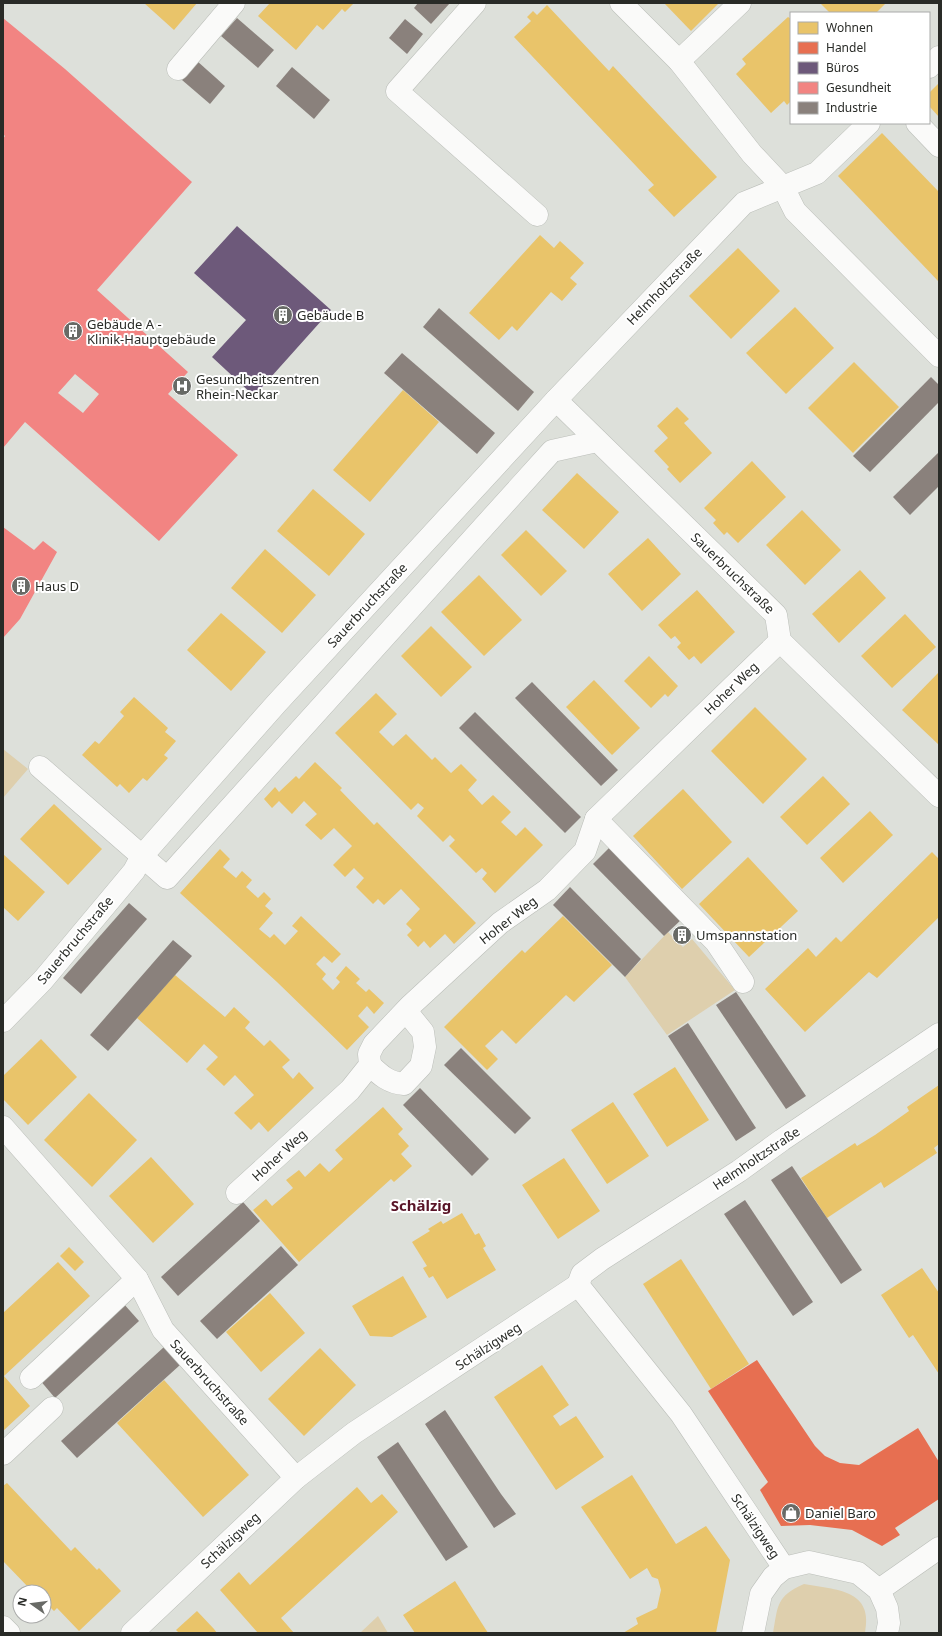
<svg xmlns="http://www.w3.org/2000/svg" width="942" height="1636" font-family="'Noto Sans',sans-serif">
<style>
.green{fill:#decfad}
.homes{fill:#e9c46a}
.shops{fill:#e76f51}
.offices{fill:#6d597a}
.health{fill:#f28482;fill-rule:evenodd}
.industry{fill:#8a817c}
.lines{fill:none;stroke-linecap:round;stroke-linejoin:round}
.minor-casing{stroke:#bbbeb9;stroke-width:23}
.minor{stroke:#fafaf9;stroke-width:22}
.labels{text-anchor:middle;stroke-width:4;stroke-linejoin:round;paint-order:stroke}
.street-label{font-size:13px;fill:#292b27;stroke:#fff}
.poi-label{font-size:13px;fill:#292b27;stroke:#fff;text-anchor:start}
.quarter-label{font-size:15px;font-weight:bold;fill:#591427;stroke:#fff}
</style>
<rect width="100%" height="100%" fill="#dde0da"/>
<g class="green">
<path d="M 3,749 L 28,769 L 3,798 Z"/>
<path d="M 668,932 L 683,947 L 692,939 L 735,990 L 667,1035 L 625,977 Z"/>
<path d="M 804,1584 C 836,1590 874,1589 865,1633 L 773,1633 C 778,1606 776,1596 804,1584 Z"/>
<path d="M 378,1616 L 388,1633 L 360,1633 Z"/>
</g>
<g class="homes">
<path d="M 144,3 L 197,3 L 174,30 Z"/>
<path d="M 270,3 L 354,3 L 345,12 L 342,9 L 323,30 L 317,25 L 296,50 L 258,16 Z"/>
<path d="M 664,3 L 719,3 L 691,31 Z"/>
<path d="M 820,3 L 886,3 L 876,13 L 830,13 Z"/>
<path d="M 547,5 L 609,71 L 613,66 L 717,177 L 674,217 L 648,190 L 654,185 L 514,37 L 531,21 L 527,17 L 533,11 L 537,15 Z"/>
<path d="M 788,17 L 791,19 L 791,101 L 787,105 L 784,101 L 771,113 L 736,74 L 746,64 L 742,59 Z"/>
<path d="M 939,83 L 939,117 L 929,106 L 929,93 Z"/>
<path d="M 882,133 L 939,192 L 939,282 L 838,176 Z"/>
<path d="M 540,235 L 554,248 L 560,241 L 584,263 L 570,278 L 577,284 L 562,301 L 551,292 L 517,331 L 512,326 L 499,340 L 469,313 Z"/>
<path d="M 738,248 L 780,291 L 731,339 L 689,296 Z"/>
<path d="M 795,307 L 834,348 L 786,394 L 746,353 Z"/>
<path d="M 854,362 L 899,407 L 853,453 L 808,408 Z"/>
<path d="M 403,390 L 439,422 L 370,502 L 333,470 Z"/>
<path d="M 677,407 L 689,419 L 684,423 L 712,453 L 680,483 L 667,469 L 669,467 L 654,451 L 668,438 L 657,426 Z"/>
<path d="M 752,461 L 786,497 L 738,543 L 727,532 L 724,535 L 713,523 L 716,520 L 704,508 Z"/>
<path d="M 577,473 L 619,512 L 584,549 L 542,510 Z"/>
<path d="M 313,489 L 365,534 L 329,576 L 277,531 Z"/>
<path d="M 802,510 L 841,550 L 805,585 L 766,545 Z"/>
<path d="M 526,530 L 567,571 L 541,596 L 501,555 Z"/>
<path d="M 648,538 L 681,574 L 642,611 L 608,574 Z"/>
<path d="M 265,549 L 316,595 L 282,633 L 231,588 Z"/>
<path d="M 860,570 L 886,598 L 839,643 L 812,614 Z"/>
<path d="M 479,575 L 522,620 L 484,656 L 441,612 Z"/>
<path d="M 697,590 L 735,632 L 701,664 L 694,656 L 689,660 L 677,647 L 681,643 L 675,636 L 671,639 L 658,625 Z"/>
<path d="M 221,613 L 266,652 L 231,691 L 187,650 Z"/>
<path d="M 905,614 L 936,647 L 892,688 L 861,656 Z"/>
<path d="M 431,626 L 472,667 L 441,697 L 401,656 Z"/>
<path d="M 649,656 L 678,686 L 668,697 L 665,694 L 651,708 L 624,681 Z"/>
<path d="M 939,672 L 939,745 L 902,710 Z"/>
<path d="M 594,680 L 640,728 L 612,755 L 566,707 Z"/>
<path d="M 376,693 L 397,714 L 379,732 L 393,746 L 406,734 L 432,760 L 435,757 L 451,773 L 461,764 L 477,780 L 468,790 L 482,805 L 493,795 L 511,812 L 501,822 L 516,836 L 525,827 L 543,845 L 495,893 L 482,879 L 487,873 L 482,868 L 476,873 L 449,846 L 455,840 L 450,835 L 443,842 L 417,816 L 424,808 L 418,803 L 411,810 L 335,733 Z"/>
<path d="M 134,697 L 168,728 L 165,732 L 176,741 L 164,755 L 168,758 L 147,781 L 143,778 L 129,793 L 120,784 L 117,787 L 82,755 L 95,741 L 99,744 L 124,716 L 120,712 Z"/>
<path d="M 755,707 L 807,759 L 763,804 L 711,751 Z"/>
<path d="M 315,762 L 342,788 L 340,790 L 374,825 L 377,822 L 476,923 L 454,944 L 445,934 L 430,948 L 424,941 L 418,947 L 407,935 L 412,930 L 406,924 L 420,909 L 401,889 L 384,905 L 378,899 L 373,904 L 356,887 L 364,878 L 354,868 L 345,877 L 333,865 L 352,846 L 334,828 L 321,840 L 305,825 L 317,814 L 304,801 L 292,814 L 279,801 L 272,808 L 264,799 L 275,787 L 279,792 L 296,776 L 299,779 Z"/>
<path d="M 823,776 L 850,804 L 807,845 L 780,817 Z"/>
<path d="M 683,789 L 732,842 L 682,889 L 633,836 Z"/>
<path d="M 54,804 L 102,849 L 68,885 L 20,839 Z"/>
<path d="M 870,811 L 893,835 L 843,883 L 820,858 Z"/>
<path d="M 220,849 L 230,859 L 223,867 L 236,878 L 242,871 L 252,880 L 246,887 L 258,898 L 264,892 L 271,899 L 265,906 L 273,913 L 259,929 L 270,938 L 274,934 L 285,945 L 298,931 L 292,926 L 301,916 L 341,954 L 332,963 L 324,956 L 316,964 L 326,974 L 322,979 L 333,990 L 340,982 L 336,978 L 346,966 L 360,979 L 356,983 L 366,992 L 369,989 L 384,1003 L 374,1014 L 367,1006 L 358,1016 L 369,1027 L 347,1050 L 277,982 L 180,893 Z"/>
<path d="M 932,852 L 939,859 L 939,917 L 877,978 L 869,972 L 805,1032 L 765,989 L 808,948 L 816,957 L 836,937 L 841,942 Z"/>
<path d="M 3,854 L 45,892 L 18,921 L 3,907 Z"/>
<path d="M 748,857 L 798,911 L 749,957 L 699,904 Z"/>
<path d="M 563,916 L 612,965 L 574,1002 L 566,995 L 516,1044 L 502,1030 L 485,1046 L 498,1059 L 487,1070 L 444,1027 L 522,950 L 525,953 Z"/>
<path d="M 681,928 L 689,936 L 683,942 L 675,933 Z"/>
<path d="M 175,975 L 225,1017 L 234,1007 L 250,1022 L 245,1028 L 264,1046 L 270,1040 L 290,1060 L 282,1067 L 293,1079 L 299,1072 L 314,1088 L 268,1132 L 259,1122 L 251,1130 L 234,1113 L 254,1095 L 235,1075 L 224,1086 L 206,1069 L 218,1057 L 204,1044 L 187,1063 L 137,1018 Z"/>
<path d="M 41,1039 L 77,1077 L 28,1125 L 3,1099 L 3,1076 Z"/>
<path d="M 675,1067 L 709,1120 L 667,1147 L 633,1094 Z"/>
<path d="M 939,1085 L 939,1144 L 934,1148 L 937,1153 L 884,1188 L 881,1182 L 827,1218 L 801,1178 L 855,1143 L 857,1146 L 875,1135 L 909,1111 L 907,1107 Z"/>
<path d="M 89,1093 L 137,1140 L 92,1187 L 44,1140 Z"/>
<path d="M 613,1102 L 649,1156 L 607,1184 L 571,1130 Z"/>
<path d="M 383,1107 L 403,1129 L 398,1134 L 409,1146 L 401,1154 L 412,1166 L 394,1182 L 391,1179 L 299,1262 L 253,1210 L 266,1199 L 272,1206 L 293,1188 L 286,1180 L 299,1170 L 305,1177 L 320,1163 L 329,1172 L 343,1159 L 335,1150 Z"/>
<path d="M 151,1157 L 194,1204 L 153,1243 L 109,1196 Z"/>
<path d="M 564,1158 L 600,1211 L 558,1239 L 522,1185 Z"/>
<path d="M 462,1213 L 475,1235 L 479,1233 L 486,1246 L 483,1248 L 496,1270 L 447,1299 L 433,1276 L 429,1278 L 423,1268 L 427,1266 L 412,1242 L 430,1231 L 428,1229 L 441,1221 L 443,1224 Z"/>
<path d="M 69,1247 L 84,1262 L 75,1271 L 60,1256 Z"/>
<path d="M 681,1259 L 749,1364 L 711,1389 L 643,1284 Z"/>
<path d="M 58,1262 L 90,1296 L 4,1376 L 30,1406 L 3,1431 L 3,1313 Z"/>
<path d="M 922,1268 L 939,1293 L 939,1374 L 913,1335 L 909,1338 L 881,1295 Z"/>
<path d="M 403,1276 L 427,1317 L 392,1337 L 370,1336 L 352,1306 Z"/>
<path d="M 270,1293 L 305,1333 L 261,1372 L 226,1332 Z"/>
<path d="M 320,1348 L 356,1385 L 304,1436 L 268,1399 Z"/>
<path d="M 542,1365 L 569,1405 L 553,1416 L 560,1426 L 576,1416 L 604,1457 L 556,1490 L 494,1397 Z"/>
<path d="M 164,1380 L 249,1475 L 203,1517 L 117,1423 Z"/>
<path d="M 632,1475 L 676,1544 L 706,1526 L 730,1560 L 716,1633 L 623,1633 L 638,1624 L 636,1618 L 657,1608 L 661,1590 L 658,1579 L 652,1577 L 647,1568 L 630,1579 L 581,1507 Z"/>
<path d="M 7,1483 L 71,1551 L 75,1547 L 97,1570 L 99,1568 L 121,1591 L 79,1631 L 57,1608 L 54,1611 L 44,1601 L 44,1592 L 39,1592 L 33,1586 L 30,1589 L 3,1561 L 3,1486 Z"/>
<path d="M 357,1487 L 371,1503 L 382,1494 L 398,1512 L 281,1618 L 294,1633 L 258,1633 L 220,1590 L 239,1572 L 250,1585 Z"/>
<path d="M 455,1581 L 488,1633 L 415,1633 L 403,1615 Z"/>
<path d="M 197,1611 L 214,1629 L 217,1633 L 179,1633 L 176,1630 Z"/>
</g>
<path class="shops" d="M 757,1360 L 815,1446 L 825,1456 L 840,1463 L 859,1465 L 918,1428 L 939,1462 L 939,1499 L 895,1528 L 900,1535 L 882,1546 L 852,1530 L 810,1525 L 781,1526 L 760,1490 L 768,1482 L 708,1391 Z"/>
<path class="offices" d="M 237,226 L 331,310 L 254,396 L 212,357 L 246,320 L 194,273 Z"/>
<g class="health">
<path d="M 3,18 L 65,69 L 192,182 L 97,290 L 188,372 L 168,394 L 238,455 L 159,541 L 25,422 L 3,448 L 3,139 L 5,136 L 3,134 ZM 75,374 L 99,394 L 83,413 L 58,393 Z"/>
<path d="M 3,527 L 34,550 L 43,541 L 57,552 L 20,619 L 3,638 Z"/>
</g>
<g class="industry">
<path d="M 418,3 L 450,3 L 431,24 L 414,8 Z"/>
<path d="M 237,18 L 274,50 L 258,68 L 221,36 Z"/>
<path d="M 405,19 L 423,34 L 407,54 L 389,38 Z"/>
<path d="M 197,61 L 225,86 L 210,104 L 182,80 Z"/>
<path d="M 292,67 L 330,100 L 314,119 L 276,86 Z"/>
<path d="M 439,308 L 534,392 L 518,411 L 423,327 Z"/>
<path d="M 402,353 L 495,433 L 477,454 L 384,373 Z"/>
<path d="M 931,377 L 939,385 L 939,402 L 870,472 L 853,456 Z"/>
<path d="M 939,452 L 939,486 L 910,515 L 893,497 Z"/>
<path d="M 532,682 L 618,770 L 601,786 L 515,698 Z"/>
<path d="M 475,712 L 581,817 L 565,833 L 459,728 Z"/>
<path d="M 611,846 L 683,918 L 664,936 L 593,864 Z"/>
<path d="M 570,887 L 641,959 L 625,977 L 553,905 Z"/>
<path d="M 129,903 L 147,919 L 81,994 L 63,978 Z"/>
<path d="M 173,940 L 192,956 L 108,1051 L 90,1035 Z"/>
<path d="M 736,992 L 806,1096 L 786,1109 L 716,1005 Z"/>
<path d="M 688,1023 L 756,1128 L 736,1141 L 668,1036 Z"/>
<path d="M 461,1048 L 531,1118 L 515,1134 L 444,1065 Z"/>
<path d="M 420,1088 L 489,1159 L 472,1176 L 403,1105 Z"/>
<path d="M 792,1166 L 862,1270 L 841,1284 L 771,1180 Z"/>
<path d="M 745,1200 L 813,1302 L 793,1316 L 724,1214 Z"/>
<path d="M 243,1202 L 260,1221 L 178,1296 L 161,1277 Z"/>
<path d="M 281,1246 L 298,1265 L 217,1339 L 200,1321 Z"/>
<path d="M 123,1303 L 139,1321 L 55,1398 L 39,1379 Z"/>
<path d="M 164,1347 L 180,1365 L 77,1458 L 61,1441 Z"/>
<path d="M 445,1410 L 501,1494 L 516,1514 L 494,1528 L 425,1424 Z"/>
<path d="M 398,1442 L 468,1547 L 446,1561 L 377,1457 Z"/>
</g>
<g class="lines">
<g class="minor-casing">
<g id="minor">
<path d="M 475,3 L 397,91 L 537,215"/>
<path d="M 621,3 L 679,61 L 752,154 L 783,187 L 795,211 L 939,356"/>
<path d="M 679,61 L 740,3"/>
<path d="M 929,67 L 939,57"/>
<path d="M 178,69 L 234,3"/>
<path d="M 917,123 L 939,146"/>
<path d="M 556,400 L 776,615 L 780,641 L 939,796"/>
<path d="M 40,767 L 167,878 L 552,451 L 597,441"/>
<path d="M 596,819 L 716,942 L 743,982"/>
<path d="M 3,1021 L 43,980 L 134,871 L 142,856 L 276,704 L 556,400 L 744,203 L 817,173 L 869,123"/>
<path d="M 370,1065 C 380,1075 389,1083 404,1084 L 421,1066 L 425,1047 L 423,1032 L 406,1011"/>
<path d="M 3,1127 L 137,1279 L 163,1330 L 296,1478"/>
<path d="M 237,1193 L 350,1090 L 370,1065 L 369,1054 L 374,1044 L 410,1006 L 500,923 L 547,890 L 585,851 L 596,819 L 780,641"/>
<path d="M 578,1285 L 582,1274 L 602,1259 L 739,1171 L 782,1140 L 939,1034"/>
<path d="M 578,1285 L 681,1414 L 784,1568"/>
<path d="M 31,1378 L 137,1279"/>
<path d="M 3,1454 L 52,1408"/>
<path d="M 879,1590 L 939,1548"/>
<path d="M 3,1627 L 9,1633"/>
<path d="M 132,1633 L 296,1478 L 354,1433 L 578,1285"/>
<path d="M 753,1633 L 761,1594 L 773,1577 L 784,1568 L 809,1562 L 858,1573 L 879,1590 L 887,1608 L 889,1623 L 887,1633"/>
</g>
</g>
<use href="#minor" class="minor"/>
</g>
<defs>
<g id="building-disc" transform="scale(1)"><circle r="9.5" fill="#686a66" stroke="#fff"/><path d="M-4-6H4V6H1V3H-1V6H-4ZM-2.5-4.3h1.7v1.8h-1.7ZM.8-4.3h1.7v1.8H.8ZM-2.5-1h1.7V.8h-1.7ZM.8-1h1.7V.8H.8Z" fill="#fff"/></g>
<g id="hospital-disc" transform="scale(1)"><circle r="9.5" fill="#686a66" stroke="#fff"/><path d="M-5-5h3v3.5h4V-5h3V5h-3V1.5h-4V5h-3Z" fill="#fff"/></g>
<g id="shop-disc" transform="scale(1)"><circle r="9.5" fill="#686a66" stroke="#fff"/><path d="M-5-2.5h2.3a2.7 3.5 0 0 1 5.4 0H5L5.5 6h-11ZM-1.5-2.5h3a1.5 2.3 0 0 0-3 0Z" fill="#fff"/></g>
</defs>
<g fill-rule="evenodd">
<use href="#building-disc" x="283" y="315"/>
<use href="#building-disc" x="73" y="331"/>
<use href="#hospital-disc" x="182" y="386"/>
<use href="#building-disc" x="21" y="586"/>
<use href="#building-disc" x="682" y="935"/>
<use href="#shop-disc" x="791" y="1513"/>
</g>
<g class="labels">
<g class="street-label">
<text transform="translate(664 286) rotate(-46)" y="5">Helmholtzstraße</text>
<text transform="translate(733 573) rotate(44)" y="5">Sauerbruchstraße</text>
<text transform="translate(367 605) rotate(-47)" y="5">Sauerbruchstraße</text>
<text transform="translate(731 688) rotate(-44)" y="5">Hoher Weg</text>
<text transform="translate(508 920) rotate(-38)" y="5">Hoher Weg</text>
<text transform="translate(75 940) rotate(-50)" y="5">Sauerbruchstraße</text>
<text transform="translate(279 1155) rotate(-43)" y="5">Hoher Weg</text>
<text transform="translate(756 1158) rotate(-34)" y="5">Helmholtzstraße</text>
<text transform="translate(488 1346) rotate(-33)" y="5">Schälzigweg</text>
<text transform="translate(210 1382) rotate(48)" y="5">Sauerbruchstraße</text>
<text transform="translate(756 1526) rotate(56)" y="5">Schälzigweg</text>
<text transform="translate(230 1540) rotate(-43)" y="5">Schälzigweg</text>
</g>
<g class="poi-label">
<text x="297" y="320">Gebäude B</text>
<text x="87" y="329">Gebäude A -<tspan x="87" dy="15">Klinik-Hauptgebäude</tspan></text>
<text x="196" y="384">Gesundheitszentren<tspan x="196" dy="15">Rhein-Neckar</tspan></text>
<text x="35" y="591">Haus D</text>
<text x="696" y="940">Umspannstation</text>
<text x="805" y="1518">Daniel Baro</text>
</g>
<g class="quarter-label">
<text x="421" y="1211">Schälzig</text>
</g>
</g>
<rect width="942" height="1636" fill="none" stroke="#292b27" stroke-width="8"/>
<rect x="790" y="12" width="140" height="112" fill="#ffffff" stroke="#a9aaa9"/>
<rect x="798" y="22" width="20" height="12" fill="#e9c46a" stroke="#a9aaa9"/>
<text x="826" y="32" font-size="12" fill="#292b27">Wohnen</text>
<rect x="798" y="42" width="20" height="12" fill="#e76f51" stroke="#a9aaa9"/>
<text x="826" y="52" font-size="12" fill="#292b27">Handel</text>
<rect x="798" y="62" width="20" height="12" fill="#6d597a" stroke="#a9aaa9"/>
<text x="826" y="72" font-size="12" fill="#292b27">Büros</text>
<rect x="798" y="82" width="20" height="12" fill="#f28482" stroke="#a9aaa9"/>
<text x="826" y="92" font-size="12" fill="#292b27">Gesundheit</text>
<rect x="798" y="102" width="20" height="12" fill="#8a817c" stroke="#a9aaa9"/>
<text x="826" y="112" font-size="12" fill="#292b27">Industrie</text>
<g transform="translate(32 1604) rotate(284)"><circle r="19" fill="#ffffff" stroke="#a9aaa9"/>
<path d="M0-3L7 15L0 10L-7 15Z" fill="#686a66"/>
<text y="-6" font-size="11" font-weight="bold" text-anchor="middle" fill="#292b27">N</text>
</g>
</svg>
